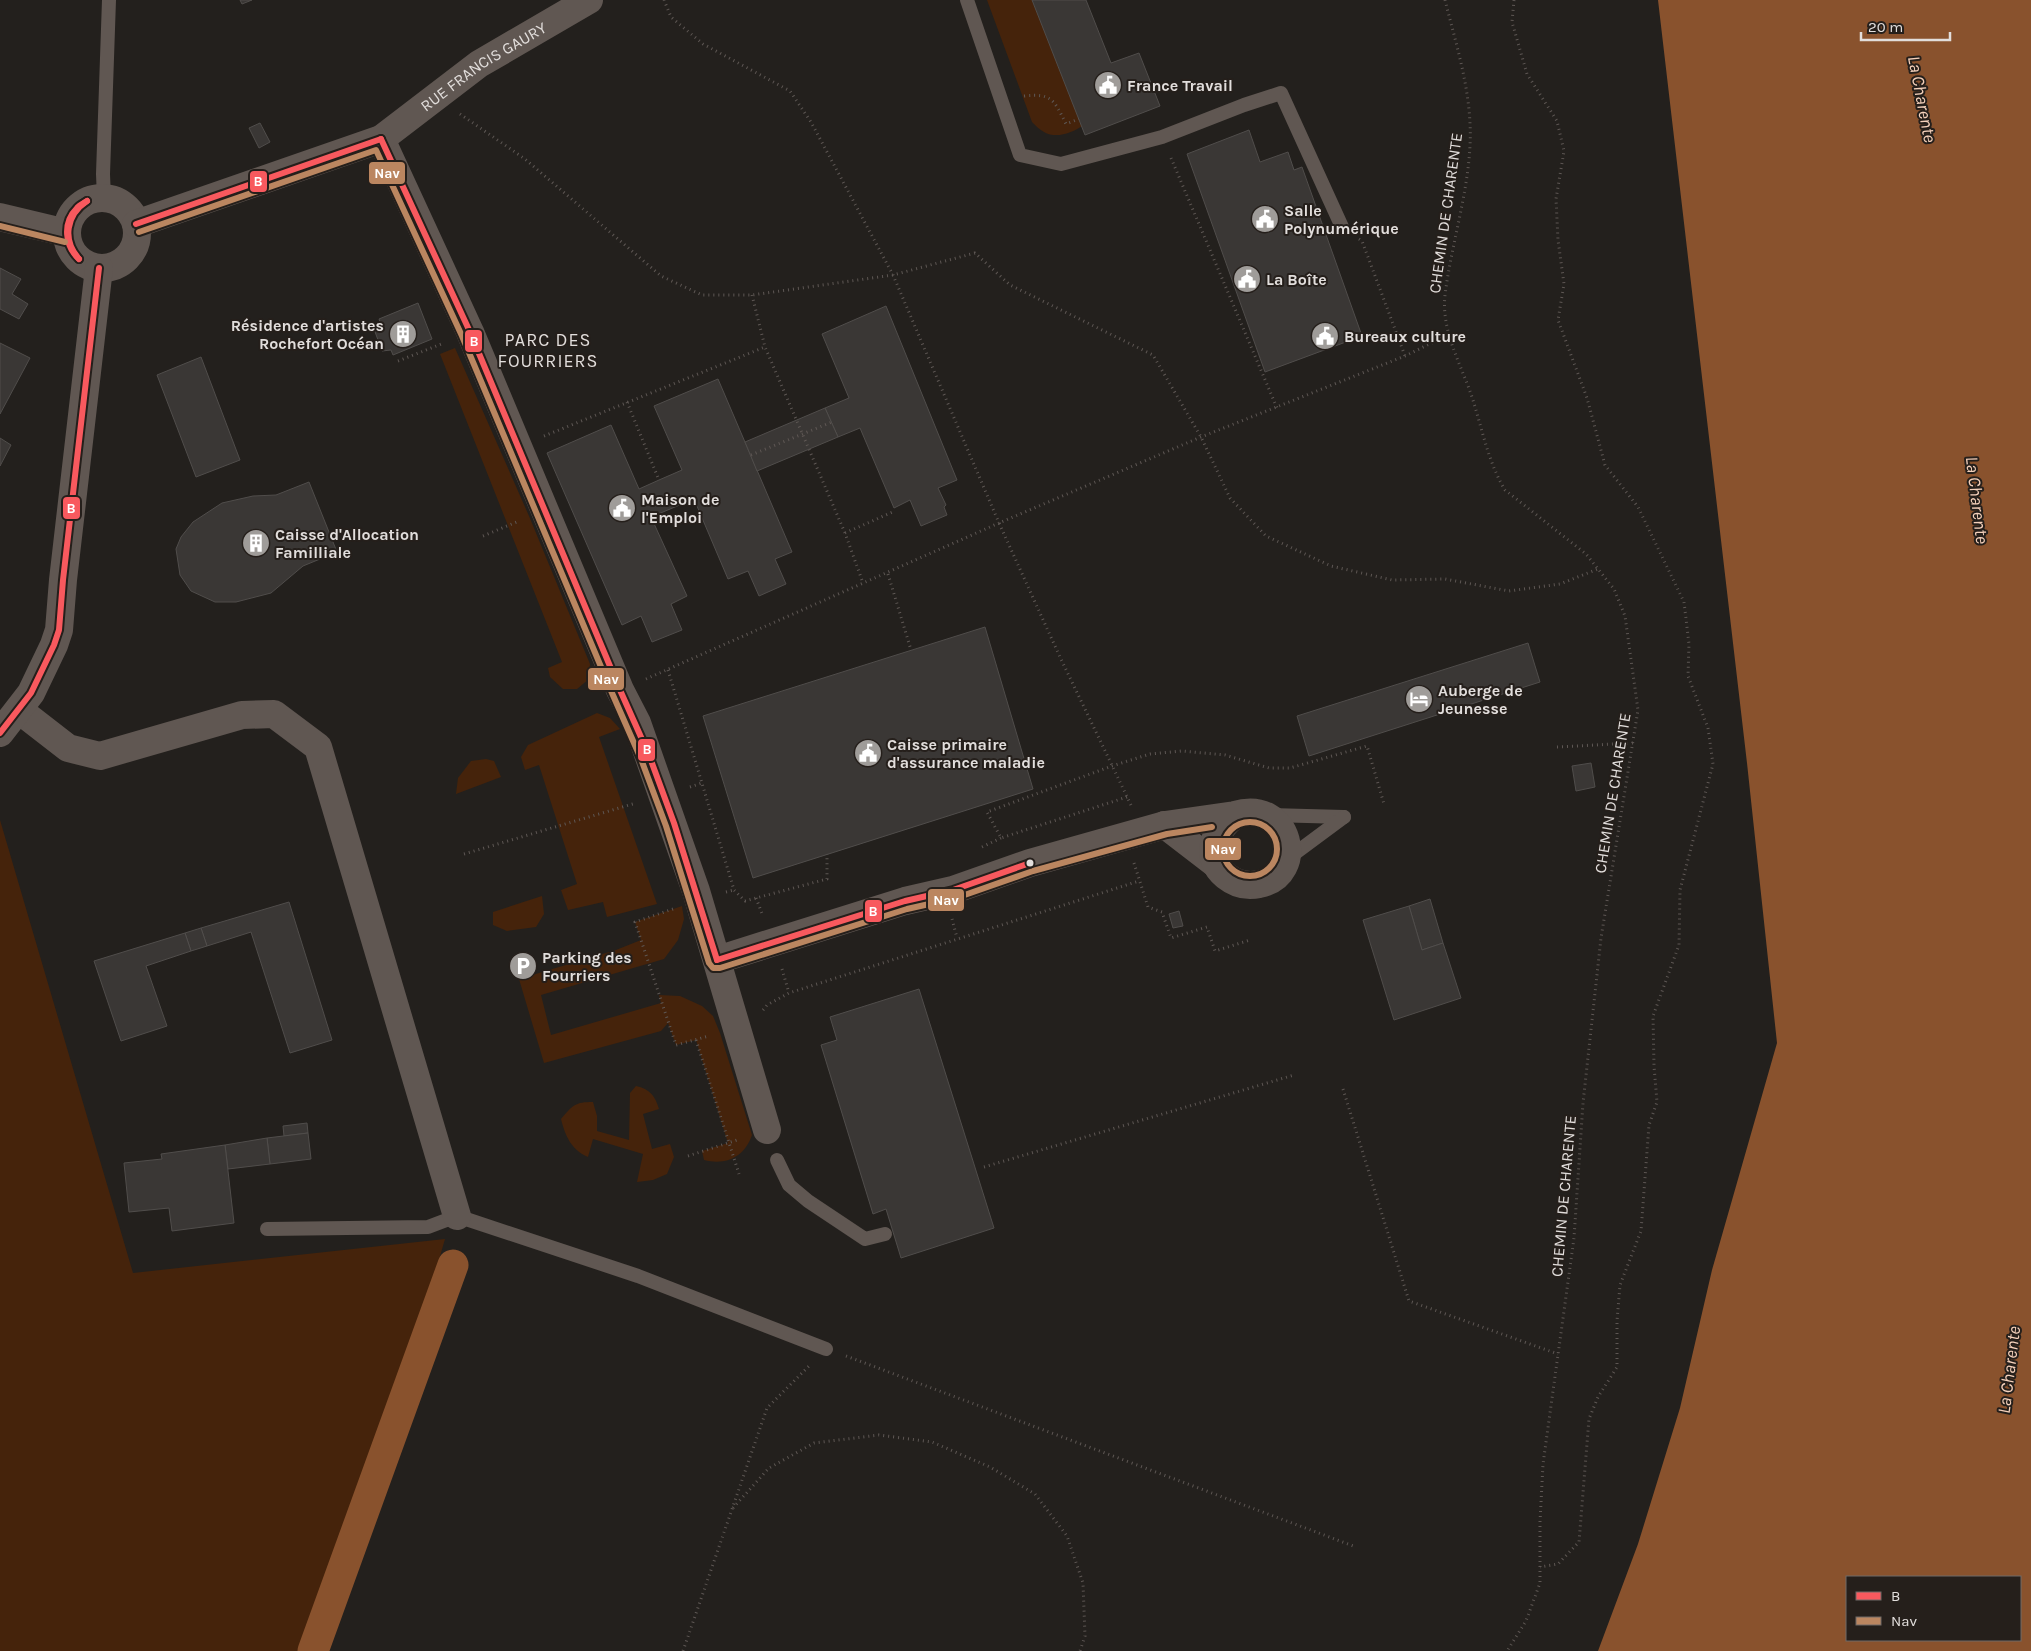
<svg xmlns="http://www.w3.org/2000/svg" width="2031" height="1651" font-family="Karla,sans-serif">
<style>
.green{fill:#45230b}
.water{fill:#89522d;fill-rule:evenodd}
.lines{fill:none;stroke-linecap:round;stroke-linejoin:round}
.canal{stroke:#89522d;stroke-width:31}
.building{fill:#3a3735;stroke:#504d4b}
.path{stroke:#5e5754;stroke-width:3;stroke-dasharray:1 4;stroke-linecap:butt}
.service{stroke:#605752;stroke-width:14}
.minor{stroke:#605752;stroke-width:28}
.bus-1-casing{stroke:#251f1b;stroke-width:10}
.bus-2-casing{stroke:#251f1b;stroke-width:10}
.bus-1{stroke:#f8595e;stroke-width:6}
.bus-2{stroke:#bb8660;stroke-width:6}
.bus-dot{fill:#e2dedc;stroke:#251f1b;stroke-width:2}
.labels{text-anchor:middle;stroke-width:4;stroke-linejoin:round;paint-order:stroke}
.street-label{font-size:16px;fill:#e2dedc;stroke:#251f1b}
.poi-label{font-size:16px;font-weight:bold;fill:#e2dedc;stroke:#251f1b;text-anchor:start}
.water-label{font-size:18px;font-style:italic;fill:#f5d1bb;stroke:#251f1b}
.neighbourhood-label{font-size:18px;letter-spacing:1px;fill:#e2dedc;stroke:#251f1b}
.line-badge{stroke:#251f1b;stroke-width:2}
.badge-label{font-size:14px;text-anchor:middle;font-weight:bold;fill:#fff}
</style>
<rect width="100%" height="100%" fill="#23201d"/>
<g class="green">
<path d="M 987,0 L 1032,0 L 1082,126 C 1072,133 1056,139 1044,132 C 1040,130 1035,125 1032,122 Z"/>
<path d="M 455,348 L 529,516 L 590,664 L 589,679 L 577,689 L 563,689 L 550,677 L 548,668 L 562,662 L 440,354 Z"/>
<path d="M 597,713 L 610,718 L 620,729 L 599,737 L 657,904 L 607,917 L 603,902 L 568,910 L 561,890 L 577,884 L 539,765 L 525,770 L 521,757 L 528,745 Z"/>
<path d="M 486,759 L 494,761 L 501,777 L 456,794 L 458,778 L 471,761 Z"/>
<path d="M 0,820 L 133,1273 L 445,1239 L 325,1651 L 0,1651 Z"/>
<path d="M 542,896 L 544,914 L 536,927 L 507,931 L 493,925 L 493,912 Z"/>
<path d="M 682,906 L 684,919 L 678,940 L 664,959 L 541,995 L 551,1035 L 661,1003 L 659,995 L 680,996 L 702,1006 L 713,1016 L 720,1033 L 752,1135 C 745,1156 727,1166 704,1160 L 702,1151 L 728,1143 L 696,1040 L 676,1045 L 668,1023 L 661,1031 L 544,1063 L 519,979 L 616,950 L 641,940 L 635,922 Z"/>
<path d="M 636,1086 C 650,1089 655,1096 659,1109 L 643,1114 L 652,1149 L 670,1144 L 674,1157 L 667,1174 L 653,1180 L 637,1182 L 643,1154 L 593,1139 L 588,1157 C 571,1150 565,1135 561,1119 C 573,1105 575,1102 593,1102 L 597,1116 L 597,1131 L 629,1140 L 630,1093 Z"/>
</g>
<path class="water" d="M 1658,0 L 2031,0 L 2031,1651 L 1598,1651 L 1638,1544 L 1680,1408 L 1712,1270 L 1777,1043 L 1747,763 ZM 1847,1577 L 2020,1577 L 2020,1640 L 1847,1640 Z"/>
<g class="lines">
<path class="canal" d="M 313,1651 L 453,1265"/>
</g>
<g class="building">
<path d="M 240,0 L 252,0 L 242,4 Z"/>
<path d="M 1032,0 L 1086,0 L 1111,63 L 1139,53 L 1160,106 L 1085,135 Z"/>
<path d="M 260,123 L 270,142 L 259,148 L 249,128 Z"/>
<path d="M 1249,130 L 1260,162 L 1288,152 L 1294,170 L 1302,167 L 1362,336 L 1265,372 L 1187,154 Z"/>
<path d="M 0,268 L 21,279 L 12,294 L 28,304 L 19,319 L 0,309 Z"/>
<path d="M 418,303 L 432,339 L 393,355 L 391,350 L 382,351 L 374,329 L 381,324 L 379,319 Z"/>
<path d="M 886,306 L 957,480 L 938,488 L 946,505 L 944,507 L 947,515 L 921,526 L 910,500 L 894,508 L 860,428 L 838,437 L 825,408 L 849,398 L 822,334 Z"/>
<path d="M 0,343 L 30,358 L 0,414 Z"/>
<path d="M 201,357 L 240,460 L 196,477 L 157,375 Z"/>
<path d="M 718,379 L 792,552 L 775,559 L 786,584 L 759,596 L 748,571 L 728,579 L 694,499 L 651,517 L 687,596 L 671,604 L 682,630 L 652,642 L 641,616 L 622,625 L 547,453 L 611,425 L 639,489 L 659,480 L 682,470 L 654,406 Z"/>
<path d="M 825,408 L 838,437 L 757,471 L 745,442 Z"/>
<path d="M 0,438 L 11,445 L 0,466 Z"/>
<path d="M 309,482 L 337,552 L 303,566 L 271,593 L 236,602 L 215,602 L 191,591 L 180,575 L 176,549 L 181,537 L 193,522 L 222,503 L 253,496 L 276,495 Z"/>
<path d="M 985,627 L 1033,789 L 753,878 L 703,716 Z"/>
<path d="M 1528,643 L 1540,682 L 1309,756 L 1297,716 Z"/>
<path d="M 1591,763 L 1595,787 L 1576,791 L 1572,766 Z"/>
<path d="M 1430,899 L 1443,943 L 1422,950 L 1409,906 Z"/>
<path d="M 289,902 L 332,1040 L 290,1053 L 251,932 L 207,946 L 201,928 Z"/>
<path d="M 1409,906 L 1422,950 L 1443,943 L 1461,998 L 1394,1020 L 1363,920 Z"/>
<path d="M 1179,911 L 1183,926 L 1173,928 L 1169,914 Z"/>
<path d="M 201,928 L 207,946 L 191,951 L 185,933 Z"/>
<path d="M 185,933 L 191,951 L 146,966 L 167,1026 L 121,1041 L 94,961 Z"/>
<path d="M 919,989 L 994,1228 L 901,1258 L 886,1209 L 873,1214 L 821,1045 L 837,1040 L 830,1017 Z"/>
<path d="M 307,1123 L 308,1133 L 284,1136 L 283,1126 Z"/>
<path d="M 308,1133 L 311,1159 L 270,1164 L 267,1138 Z"/>
<path d="M 267,1138 L 270,1164 L 228,1169 L 225,1145 Z"/>
<path d="M 225,1145 L 234,1223 L 172,1231 L 169,1208 L 129,1212 L 124,1163 L 162,1159 L 161,1154 Z"/>
</g>
<g class="lines">
<g class="path">
<path d="M 1445,0 C 1455,40 1468,81 1470,123 C 1473,179 1452,239 1445,295 C 1441,331 1461,364 1472,397 C 1482,428 1488,462 1505,490 L 1586,554 L 1614,589 L 1625,616 L 1638,710 L 1601,938 L 1583,1103 L 1574,1238 L 1543,1464 L 1540,1522 L 1540,1583 L 1526,1621 L 1507,1651"/>
<path d="M 1514,0 L 1512,22 L 1527,74 L 1557,121 L 1564,151 L 1556,199 L 1558,240 L 1564,284 L 1558,320 L 1587,398 L 1605,465 L 1638,507 L 1684,602 L 1689,644 L 1688,676 L 1708,728 L 1713,764 L 1680,890 L 1679,945 L 1653,1016 L 1654,1066 L 1657,1102 L 1649,1125 L 1641,1231 L 1620,1285 L 1617,1321 L 1617,1367 L 1598,1397 L 1589,1419 L 1579,1542 L 1558,1564 L 1540,1567"/>
<path d="M 1024,96 C 1052,93 1054,100 1066,124 L 1079,119"/>
<path d="M 460,114 L 525,159 L 661,276 L 702,295 L 752,295 L 893,275 L 975,253 L 1010,285 L 1153,355 L 1201,437 L 1230,498 L 1266,536 L 1331,566 L 1392,580 L 1445,579 L 1509,591 L 1560,584 L 1598,569"/>
<path d="M 1171,158 L 1277,408"/>
<path d="M 1359,239 L 1362,241 L 1405,356"/>
<path d="M 752,295 L 765,347 L 845,533 L 863,583"/>
<path d="M 398,361 L 444,343"/>
<path d="M 627,402 L 659,480"/>
<path d="M 544,436 L 765,347"/>
<path d="M 751,455 L 832,422"/>
<path d="M 845,533 L 895,511"/>
<path d="M 483,536 L 519,521"/>
<path d="M 888,574 L 911,650"/>
<path d="M 668,670 L 734,890 L 745,901 L 827,879 L 827,854"/>
<path d="M 646,679 L 999,523 L 893,275 L 811,122 L 790,91 L 703,44 L 671,17 L 664,0"/>
<path d="M 1557,747 L 1633,743"/>
<path d="M 690,787 L 702,783"/>
<path d="M 1127,797 L 1001,838 L 987,812 L 1112,766 L 1150,754 L 1182,751 L 1225,755 L 1269,768 L 1290,768 L 1367,746 L 1384,804"/>
<path d="M 1131,805 L 1060,657 L 999,523 L 1201,437 L 1405,356 L 1448,335"/>
<path d="M 982,847 L 1001,838"/>
<path d="M 464,854 L 636,803"/>
<path d="M 1134,863 L 1148,907 L 1162,912 L 1171,938 L 1207,927 L 1215,951 L 1250,940"/>
<path d="M 726,892 L 734,890"/>
<path d="M 756,898 L 763,916"/>
<path d="M 673,909 L 635,922 L 676,1045 L 709,1036"/>
<path d="M 952,919 L 957,938"/>
<path d="M 782,969 L 789,993"/>
<path d="M 763,1010 L 767,1005 L 789,993 L 1139,881"/>
<path d="M 696,1040 L 739,1174"/>
<path d="M 1343,1089 L 1409,1301 L 1558,1354"/>
<path d="M 688,1156 L 740,1139"/>
<path d="M 984,1167 L 1294,1075"/>
<path d="M 846,1356 L 1356,1547"/>
<path d="M 733,1508 L 769,1468 L 814,1443 L 879,1435 L 932,1442 L 990,1467 L 1035,1494 L 1067,1536 L 1083,1583 L 1085,1636 L 1080,1651"/>
<path d="M 683,1651 L 767,1408 L 809,1366"/>
</g>
<g class="service">
<path d="M 967,0 L 1020,155 L 1061,164 L 1162,137 L 1244,105 L 1281,93 L 1342,227"/>
<path d="M 104,198 L 103,174 L 109,0"/>
<path d="M 1270,815 L 1344,817"/>
<path d="M 1286,860 L 1344,817"/>
<path d="M 777,1160 L 789,1185 L 808,1201 L 865,1239 L 885,1234"/>
<path d="M 267,1229 L 428,1227 L 457,1216 L 638,1276 L 826,1349"/>
</g>
<g class="minor">
<path d="M 381,139 L 470,332 L 620,690 L 637,723 L 696,891 L 767,1130"/>
<circle cx="102" cy="233" r="35"/>
<path d="M 0,217 L 67,233"/>
<path id="s1" d="M 136,224 L 381,139 L 479,64 L 589,0"/>
<path d="M 19,710 L 68,748 L 100,756 L 242,715 L 274,714 L 318,747 L 457,1216"/>
<path d="M 0,733 L 31,693 L 54,645 L 59,630 L 63,580 L 99,268"/>
<path d="M 1165,825 L 1217,865"/>
<path d="M 717,960 L 905,901 L 953,890 L 1030,863 L 1165,825 L 1235,815 C 1290,798 1307,875 1259,884 C 1246,887 1236,884 1226,876 C 1203,857 1214,830 1235,815"/>
</g>
<g class="bus-1-casing">
<g id="bus-1">
<path d="M 381,139 L 470,332 L 620,690 L 649,755 L 674,823 L 717,960"/>
<path d="M 136,224 L 381,139"/>
<path d="M 79,259 C 65,246 62,223 77,208 C 79,205 84,203 87,201"/>
<path d="M 79,259 C 62,240 66,215 87,201"/>
<path d="M 0,733 L 31,693 L 54,645 L 59,630 L 63,580 L 99,268"/>
<path d="M 717,960 L 905,901 L 953,890 L 1030,863"/>
</g>
</g>
<g class="bus-2-casing">
<g id="bus-2">
<path d="M 0,226 L 65,242"/>
<path d="M 139,232 L 376,150 L 462,336 L 612,693 L 641,759 L 666,826 L 709,963 L 713,968 L 720,968 L 907,909 L 956,898 L 1033,871 L 1167,834 L 1212,827"/>
<circle cx="1250" cy="849" r="27"/>
</g>
</g>
<use href="#bus-1" class="bus-1"/>
<use href="#bus-2" class="bus-2"/>
</g>
<defs>
<g id="civic-disc" transform="scale(1.4375)"><circle r="9.5" fill="#9f9c99" stroke="#251f1b"/><path d="M-.6-6.5H3V-4.5H.6V-3L4-1V1h2V6H-6V1h2V-1L-.6-3ZM-1.2 2.5V6h2.4V2.5Z" fill="#fff"/></g>
<g id="building-disc" transform="scale(1.4375)"><circle r="9.5" fill="#9f9c99" stroke="#251f1b"/><path d="M-4-6H4V6H1V3H-1V6H-4ZM-2.5-4.3h1.7v1.8h-1.7ZM.8-4.3h1.7v1.8H.8ZM-2.5-1h1.7V.8h-1.7ZM.8-1h1.7V.8H.8Z" fill="#fff"/></g>
<g id="hotel-disc" transform="scale(1.4375)"><circle r="9.5" fill="#9f9c99" stroke="#251f1b"/><path d="M-6-4.5h1.5V1H6V5H4.5V3h-9V5H-6ZM-4 0a1.8 1.8 0 1 1 3.6 0ZM.5 0V-2.5h3Q6-2.5 6 0Z" fill="#fff"/></g>
<g id="parking-disc" transform="scale(1.4375)"><circle r="9.5" fill="#9f9c99" stroke="#251f1b"/><path d="M-3.5-5.5H1a3.5 3.5 0 0 1 0 7H-1V5.5H-3.5ZM-1-3.4V-.6H.8a1.4 1.4 0 0 0 0-2.8Z" fill="#fff"/></g>
</defs>
<g fill-rule="evenodd">
<use href="#civic-disc" x="1108" y="85"/>
<use href="#civic-disc" x="1265" y="219"/>
<use href="#civic-disc" x="1247" y="279"/>
<use href="#building-disc" x="403" y="334"/>
<use href="#civic-disc" x="1325" y="336"/>
<use href="#civic-disc" x="622" y="508"/>
<use href="#building-disc" x="256" y="543"/>
<use href="#hotel-disc" x="1419" y="699"/>
<use href="#civic-disc" x="868" y="753"/>
<use href="#parking-disc" x="523" y="966"/>
</g>
<circle class="bus-dot" cx="1030" cy="863" r="4.5"/>
<g class="labels">
<g class="street-label">
<text dy="6" stroke="none"><textPath href="#s1" startOffset="385">RUE FRANCIS GAURY</textPath></text>
<text transform="translate(1445 213) rotate(-82)" y="6">CHEMIN DE CHARENTE</text>
<text transform="translate(1612 793) rotate(-81)" y="6">CHEMIN DE CHARENTE</text>
<text transform="translate(1563 1196) rotate(-85)" y="6">CHEMIN DE CHARENTE</text>
</g>
<g class="poi-label">
<text x="1127" y="91">France Travail</text>
<text x="1284" y="216">Salle<tspan x="1284" dy="18">Polynumérique</tspan></text>
<text x="1266" y="285">La Boîte</text>
<text x="384" y="331" text-anchor="end">Résidence d'artistes<tspan x="384" dy="18">Rochefort Océan</tspan></text>
<text x="1344" y="342">Bureaux culture</text>
<text x="641" y="505">Maison de<tspan x="641" dy="18">l'Emploi</tspan></text>
<text x="275" y="540">Caisse d'Allocation<tspan x="275" dy="18">Familliale</tspan></text>
<text x="1438" y="696">Auberge de<tspan x="1438" dy="18">Jeunesse</tspan></text>
<text x="887" y="750">Caisse primaire<tspan x="887" dy="18">d'assurance maladie</tspan></text>
<text x="542" y="963">Parking des<tspan x="542" dy="18">Fourriers</tspan></text>
</g>
<g class="water-label">
<text transform="translate(1922 99) rotate(79)" y="6">La Charente</text>
<text transform="translate(1977 500) rotate(83)" y="6">La Charente</text>
<text transform="translate(2009 1370) rotate(-83)" y="6">La Charente</text>
</g>
<g class="neighbourhood-label">
<text x="548" y="346">PARC DES<tspan x="548" dy="21">FOURRIERS</tspan></text>
</g>
</g>
<g class="line-badge">
<rect x="368" y="161" width="38" height="24" rx="5" fill="#bb8660"/>
<rect x="249" y="170" width="19" height="23" rx="5" fill="#f8595e"/>
<rect x="464" y="329" width="19" height="24" rx="5" fill="#f8595e"/>
<rect x="62" y="496" width="19" height="24" rx="5" fill="#f8595e"/>
<rect x="587" y="667" width="38" height="24" rx="5" fill="#bb8660"/>
<rect x="637" y="738" width="19" height="24" rx="5" fill="#f8595e"/>
<rect x="1204" y="837" width="38" height="24" rx="5" fill="#bb8660"/>
<rect x="927" y="888" width="38" height="24" rx="5" fill="#bb8660"/>
<rect x="864" y="899" width="19" height="24" rx="5" fill="#f8595e"/>
</g>
<g class="badge-label">
<text x="387" y="178">Nav</text>
<text x="258" y="186">B</text>
<text x="474" y="346">B</text>
<text x="71" y="513">B</text>
<text x="606" y="684">Nav</text>
<text x="647" y="754">B</text>
<text x="1223" y="854">Nav</text>
<text x="946" y="905">Nav</text>
<text x="873" y="916">B</text>
</g>
<rect x="1846" y="1576" width="175" height="65" fill="#251f1b" stroke="#716b68"/>
<rect x="1856" y="1592" width="25" height="8" fill="#f8595e" stroke="#716b68"/>
<text x="1891" y="1601" font-size="15" fill="#e2dedc">B</text>
<rect x="1856" y="1617" width="25" height="8" fill="#bb8660" stroke="#716b68"/>
<text x="1891" y="1626" font-size="15" fill="#e2dedc">Nav</text>
<path d="M1861 32v8h89v-8" fill="none" stroke="#e2dedc" stroke-width="2.5"/>
<text x="1868" y="32" font-size="15" fill="#e2dedc" stroke="#251f1b" stroke-width="4" paint-order="stroke">20 m</text>
</svg>
